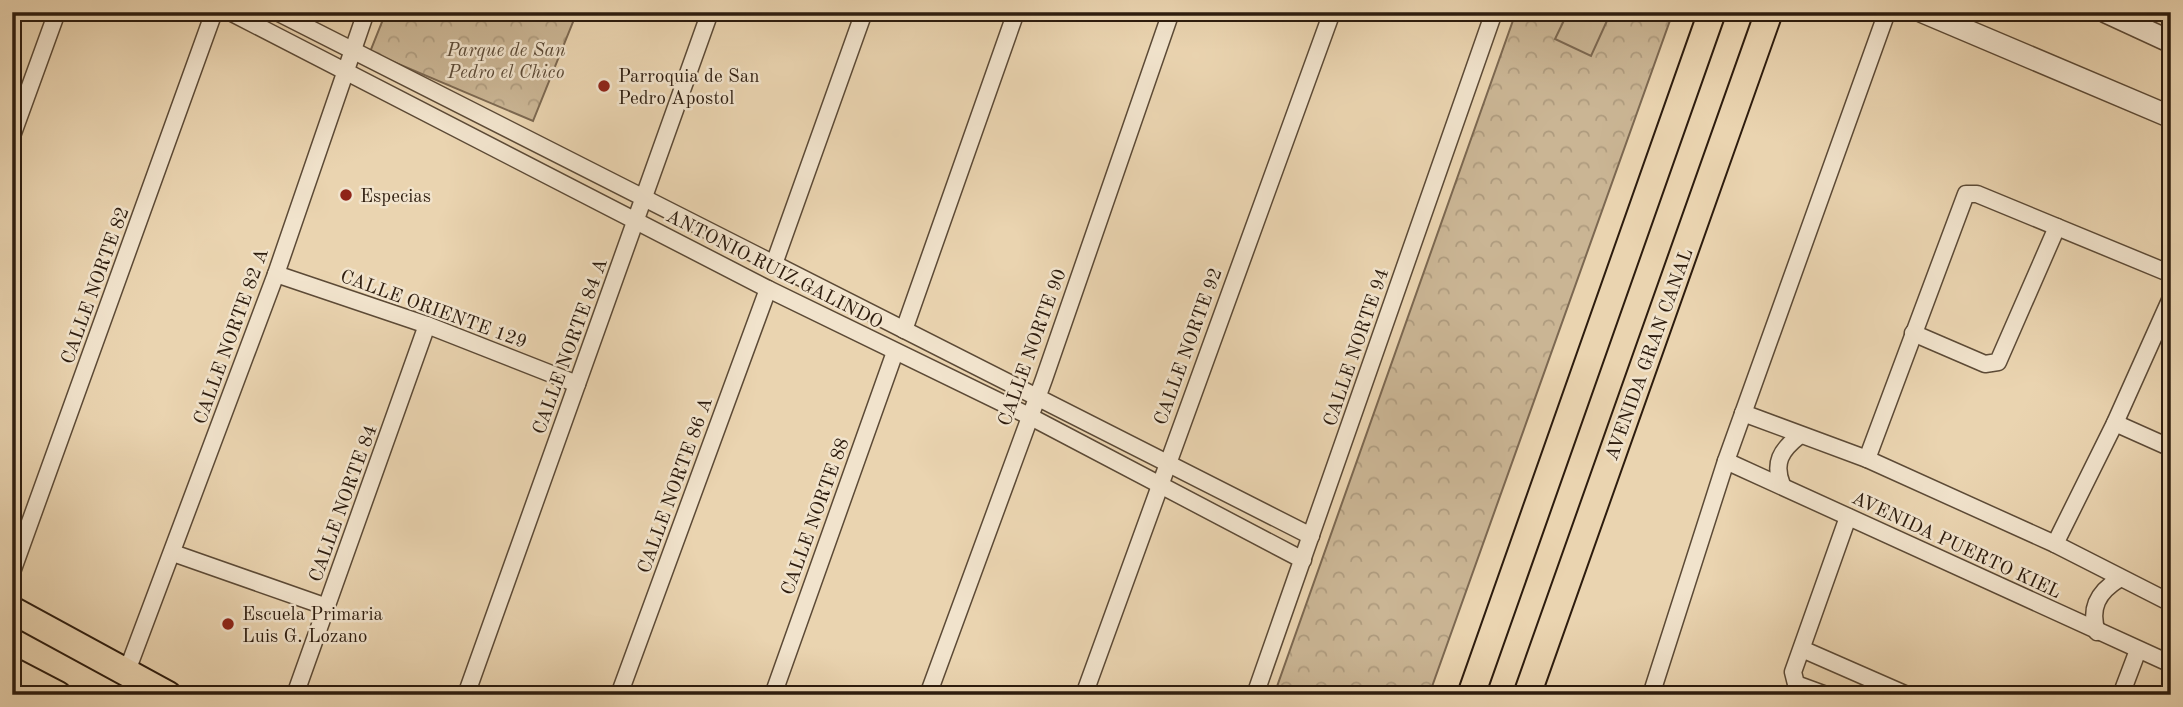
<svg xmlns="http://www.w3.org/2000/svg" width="2183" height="707" font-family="'Old Standard TT',serif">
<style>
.forest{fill:url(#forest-crowns);stroke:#7c6851;stroke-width:2}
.garden{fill:#cab594;stroke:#7c6851;stroke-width:2}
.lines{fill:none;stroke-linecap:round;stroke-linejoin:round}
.minor-casing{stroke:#5c4a36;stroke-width:19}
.tertiary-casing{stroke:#5c4a36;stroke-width:24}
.primary-casing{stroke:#2d1c0e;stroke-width:30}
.minor{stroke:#f1e3cc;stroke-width:16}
.tertiary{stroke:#f1e3cc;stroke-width:21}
.primary{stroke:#ead4b0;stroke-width:26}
.poi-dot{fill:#8f2418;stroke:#f1e3cc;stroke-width:2.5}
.labels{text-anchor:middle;stroke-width:5;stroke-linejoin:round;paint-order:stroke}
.park-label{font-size:19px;font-style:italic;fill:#5c4a36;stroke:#f1e3cc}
.poi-label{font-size:19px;fill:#2d1c0e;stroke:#f1e3cc;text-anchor:start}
.street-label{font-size:19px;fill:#2d1c0e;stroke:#f1e3cc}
</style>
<defs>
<pattern id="forest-crowns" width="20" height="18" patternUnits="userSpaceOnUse" patternTransform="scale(1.75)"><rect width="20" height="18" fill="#cab594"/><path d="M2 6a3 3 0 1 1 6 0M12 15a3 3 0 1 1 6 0" fill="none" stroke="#ae9b7e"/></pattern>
</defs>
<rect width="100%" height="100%" fill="#ead4b0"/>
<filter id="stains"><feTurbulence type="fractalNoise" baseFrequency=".00286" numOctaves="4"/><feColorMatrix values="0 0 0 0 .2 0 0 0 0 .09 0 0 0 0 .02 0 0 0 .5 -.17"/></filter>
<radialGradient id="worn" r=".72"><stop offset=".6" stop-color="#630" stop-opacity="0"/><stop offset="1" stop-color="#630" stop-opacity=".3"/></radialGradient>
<g class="forest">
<path d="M 386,12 L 577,12 L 533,121 L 370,52 Z"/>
<path d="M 1516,12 L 1673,12 L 1429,695 L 1274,695 Z"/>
</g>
<path class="garden" d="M 1568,12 L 1611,12 L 1591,56 L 1555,39 Z"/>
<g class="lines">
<g class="minor-casing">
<g id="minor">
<path d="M 230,12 L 768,289 L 1029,416 L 1303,560"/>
<path d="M 277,12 L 1311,536"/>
<path d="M 2142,28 L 2148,12"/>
<path d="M 12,136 L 57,12"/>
<path d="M 774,264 L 864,12"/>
<path d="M 276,274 L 427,325 L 577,384"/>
<path d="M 904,330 L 1016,12"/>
<path d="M 1913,333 L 1985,364 L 1998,362 L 2057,227"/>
<path d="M 1743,413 L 1867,459 L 2055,544 L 2171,603"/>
<path d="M 2115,423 L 2171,448"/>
<path d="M 1867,459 L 1966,194 L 1977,194 L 2171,274"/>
<path d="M 1726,461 L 2171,664"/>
<path d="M 1782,485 C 1773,463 1781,450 1799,436"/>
<path d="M 2055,544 L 2115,423 L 2171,298"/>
<path d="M 173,553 L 327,607"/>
<path d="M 12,572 L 214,12"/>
<path d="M 2097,632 C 2089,608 2098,592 2119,579"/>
<path d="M 1802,649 L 1907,695"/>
<path d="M 127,671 L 276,274 L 366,12"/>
<path d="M 1652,692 L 1726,461 L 1887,12"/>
<path d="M 295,695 L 427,325"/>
<path d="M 466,695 L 710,12"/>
<path d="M 619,695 L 768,289"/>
<path d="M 773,695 L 895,352"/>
<path d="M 928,695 L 1044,379 L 1171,12"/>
<path d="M 1084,695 L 1332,12"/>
<path d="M 1255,695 L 1494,12"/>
<path d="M 1826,695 L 1796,684 L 1793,672 L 1848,517"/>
<path d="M 2121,695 L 2138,650"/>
</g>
</g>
<g class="tertiary-casing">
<g id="tertiary">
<path d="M 1923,12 L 2171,117"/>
<path d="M 2106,12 L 2171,42"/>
</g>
</g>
<g class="primary-casing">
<g id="primary">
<path d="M 12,610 L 168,695"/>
<path d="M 12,671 L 58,695"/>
<path d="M 1471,695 L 1712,12"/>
<path d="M 1527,695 L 1769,12"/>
</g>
</g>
<use href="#minor" class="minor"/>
<use href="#tertiary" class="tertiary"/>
<use href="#primary" class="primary"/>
</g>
<g class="poi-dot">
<circle cx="604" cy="86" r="7"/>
<circle cx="346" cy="195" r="7"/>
<circle cx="228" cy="624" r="7"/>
</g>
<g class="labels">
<g class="park-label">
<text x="506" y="56">Parque de San<tspan x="506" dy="22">Pedro el Chico</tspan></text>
</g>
<g class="poi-label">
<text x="618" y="82">Parroquia de San<tspan x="618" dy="22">Pedro Apostol</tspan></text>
<text x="360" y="202">Especias</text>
<text x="242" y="620">Escuela Primaria<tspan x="242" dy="22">Luis G. Lozano</tspan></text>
</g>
<g class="street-label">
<text transform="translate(775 268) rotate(27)" y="7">ANTONIO RUIZ GALINDO</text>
<text transform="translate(94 285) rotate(-70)" y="7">CALLE NORTE 82</text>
<text transform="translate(434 308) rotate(20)" y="7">CALLE ORIENTE 129</text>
<text transform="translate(230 336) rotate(-70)" y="7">CALLE NORTE 82 A</text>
<text transform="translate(569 346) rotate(-70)" y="7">CALLE NORTE 84 A</text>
<text transform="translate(1187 346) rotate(-70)" y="7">CALLE NORTE 92</text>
<text transform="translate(1031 347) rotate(-70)" y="7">CALLE NORTE 90</text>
<text transform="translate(1355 347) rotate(-71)" y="7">CALLE NORTE 94</text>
<text transform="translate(1648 354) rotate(-70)" y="7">AVENIDA GRAN CANAL</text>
<text transform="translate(674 485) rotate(-70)" y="7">CALLE NORTE 86 A</text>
<text transform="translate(342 503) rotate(-70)" y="7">CALLE NORTE 84</text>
<text transform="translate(814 516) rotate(-70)" y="7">CALLE NORTE 88</text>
<text transform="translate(1957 544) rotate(25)" y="7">AVENIDA PUERTO KIEL</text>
</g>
</g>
<rect width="2183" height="707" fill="none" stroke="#ead4b0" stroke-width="42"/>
<rect x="14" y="14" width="2155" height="679" fill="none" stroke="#2d1c0e" stroke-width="3.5"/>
<rect x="21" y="21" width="2141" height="665" fill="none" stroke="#2d1c0e" stroke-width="2"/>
<rect width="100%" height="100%" filter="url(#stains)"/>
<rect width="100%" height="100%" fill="url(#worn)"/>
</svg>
